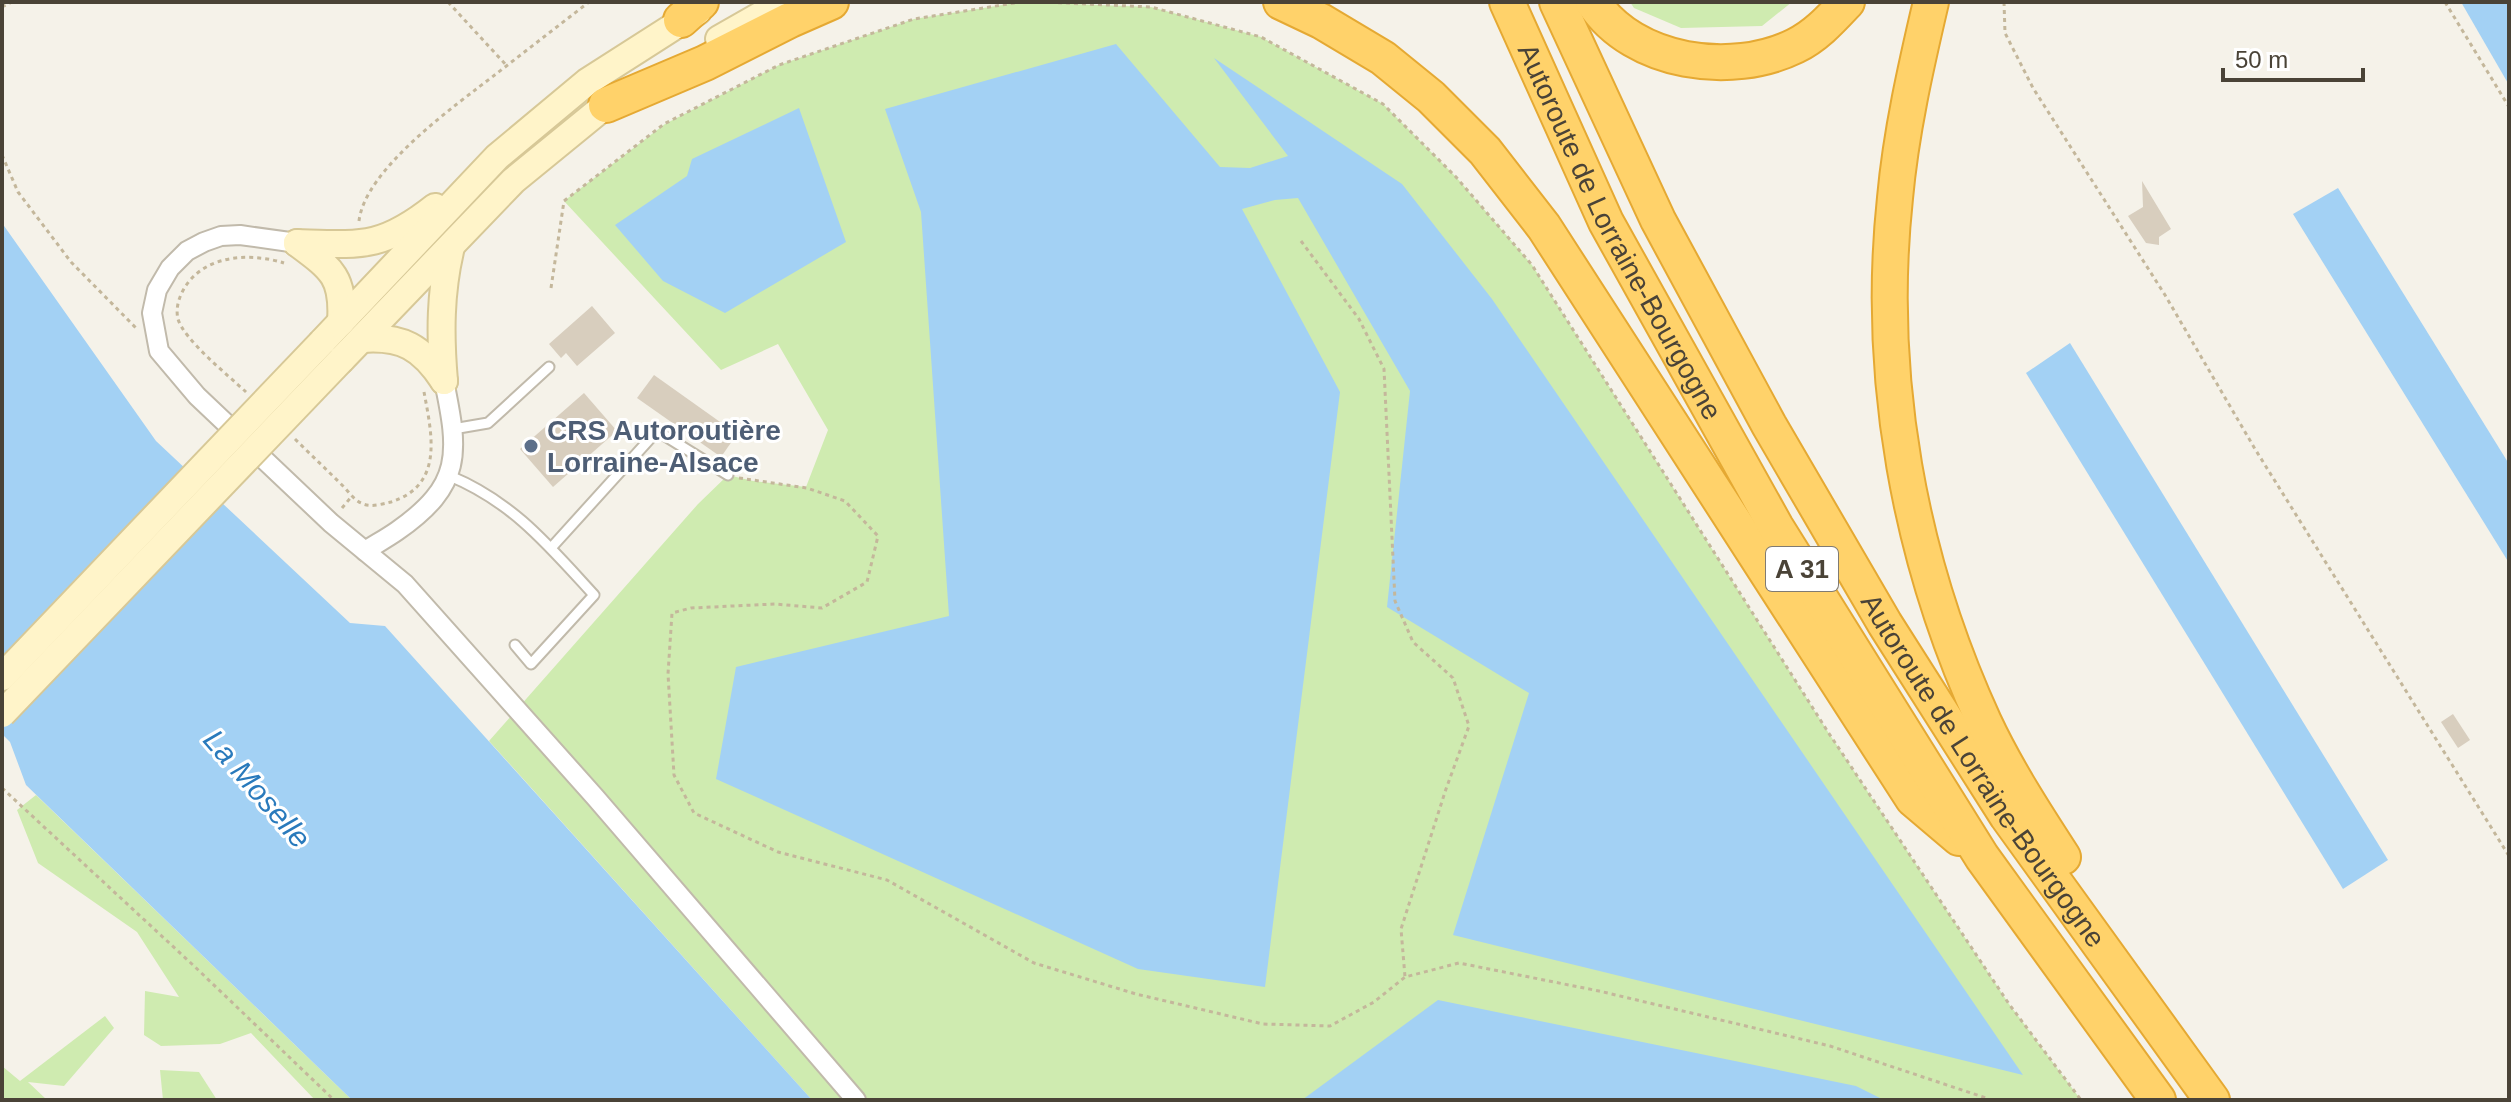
<svg xmlns="http://www.w3.org/2000/svg" width="2511" height="1102" font-family="Arial,sans-serif">
<style>
.green{fill:#cfebb0}
.water{fill:#a3d1f4}
.building{fill:#d8cebe}
.lines{fill:none;stroke-linecap:round;stroke-linejoin:round}
.lane-casing{stroke:#c1baab;stroke-width:13}
.street-casing{stroke:#c1baab;stroke-width:22}
.secondary-casing{stroke:#d7c897;stroke-width:30}
.highway-casing{stroke:#e5a933;stroke-width:38}
.path{stroke:#c4b79b;stroke-width:3;stroke-dasharray:4 4;stroke-linecap:butt}
.lane{stroke:#fff;stroke-width:9}
.street{stroke:#fff;stroke-width:18}
.secondary{stroke:#fff4c9;stroke-width:26}
.highway{stroke:#ffd26a;stroke-width:34}
.secondary-bridge-casing{stroke:#d7c897;stroke-width:30;stroke-linecap:butt}
.secondary-bridge{stroke:#fff4c9;stroke-width:26}
.service-dot{fill:#5c6f8a;stroke:#fff;stroke-width:3}
.labels{text-anchor:middle;stroke-width:6;stroke-linejoin:round;paint-order:stroke}
.shield{fill:#fff;stroke:#807b73;stroke-width:2}
.shield-label{font-size:26px;font-weight:bold;fill:#4a4337}
.street-label{font-size:28px;fill:#4a4337;stroke:#fff}
.service-label{font-size:28px;font-weight:bold;fill:#4e5e75;stroke:#fff;text-anchor:start}
.water-label{font-size:30px;font-style:italic;fill:#297abc;stroke:#fff}
</style>
<rect width="100%" height="100%" fill="#f5f2e9"/>
<g class="green">
<path d="M 1021,2 L 1151,7 L 1261,37 L 1383,104 L 1456,177 L 1532,265 L 1828,732 L 2009,1004 L 2081,1100 L 812,1100 L 489,741 L 698,504 L 728,475 L 753,481 L 806,487 L 828,430 L 778,344 L 721,370 L 564,201 L 665,124 L 779,65 L 914,19 Z"/>
<path d="M 1630,2 L 1792,2 L 1762,26 L 1681,28 L 1634,8 Z"/>
<path d="M 36,795 L 352,1100 L 315,1100 L 251,1033 L 220,1044 L 161,1046 L 144,1035 L 145,991 L 179,997 L 137,932 L 38,863 L 17,810 Z"/>
<path d="M 105,1016 L 114,1028 L 64,1086 L 28,1082 L 47,1100 L 2,1100 L 2,1066 L 20,1081 Z"/>
<path d="M 160,1070 L 199,1072 L 217,1100 L 163,1100 Z"/>
</g>
<g class="water">
<path d="M 2461,2 L 2509,2 L 2509,85 Z"/>
<path d="M 1116,44 L 1220,167 L 1250,168 L 1288,156 L 1214,58 L 1402,184 L 1492,299 L 2023,1075 L 1453,935 L 1529,693 L 1387,607 L 1410,391 L 1298,198 L 1275,200 L 1242,209 L 1340,392 L 1265,987 L 1138,969 L 716,779 L 736,667 L 949,616 L 921,212 L 885,109 Z"/>
<path d="M 799,108 L 846,242 L 725,313 L 663,281 L 615,225 L 687,176 L 692,159 Z"/>
<path d="M 2338,188 L 2509,464 L 2509,563 L 2293,214 Z"/>
<path d="M 2,223 L 156,441 L 350,623 L 385,626 L 812,1100 L 352,1100 L 26,785 L 10,742 L 2,734 Z"/>
<path d="M 2070,343 L 2388,860 L 2343,889 L 2026,373 Z"/>
<path d="M 1438,1000 L 1856,1086 L 1884,1100 L 1302,1100 Z"/>
</g>
<g class="building">
<path d="M 2142,181 L 2171,229 L 2159,237 L 2159,245 L 2146,243 L 2128,216 L 2143,207 Z"/>
<path d="M 592,306 L 615,333 L 577,366 L 566,353 L 561,358 L 549,344 Z"/>
<path d="M 654,375 L 737,434 L 721,457 L 637,398 Z"/>
<path d="M 584,393 L 617,431 L 553,487 L 520,449 Z"/>
<path d="M 2453,714 L 2470,740 L 2458,748 L 2441,722 Z"/>
</g>
<g class="lines">
<g class="lane-casing">
<g id="lane">
<path d="M 453,429 L 488,423 L 549,367"/>
<path d="M 450,476 C 513,502 549,546 594,595 L 531,664 L 515,645"/>
<path d="M 551,548 L 657,431 L 728,475"/>
</g>
</g>
<g class="street-casing">
<g id="street">
<path d="M 297,243 L 240,235 L 221,236 L 204,242 L 187,251 L 170,268 L 157,290 L 152,313 L 159,351 L 197,396 L 331,523 L 405,584 L 595,797 L 856,1100"/>
<path d="M 365,551 C 376,544 387,538 397,531 C 463,485 459,453 444,381"/>
</g>
</g>
<g class="secondary-casing">
<g id="secondary">
<path d="M 719,39 L 784,2"/>
<path d="M 297,243 C 361,245 382,249 435,207"/>
<path d="M 297,243 C 332,269 344,277 341,322"/>
<path d="M 362,339 C 402,336 422,347 444,381"/>
<path d="M 322,342 L 497,157 L 587,82 L 698,11"/>
<path d="M 341,360 L 513,181 L 606,105 L 623,95"/>
<path d="M 444,381 C 440,335 440,292 451,247"/>
</g>
</g>
<g class="highway-casing">
<g id="highway">
<path d="M 1281,2 L 1321,21 L 1383,58 L 1431,97 L 1485,151 L 1544,227 L 1913,799 L 1959,838"/>
<path id="s1" d="M 1507,2 L 1606,222 L 1776,527 L 1982,857 L 2158,1100"/>
<path id="s2" d="M 1557,2 L 1658,220 L 1769,425 L 1885,624 L 2007,816 L 2212,1100"/>
<path d="M 1593,2 C 1634,64 1732,77 1795,46 C 1816,36 1832,18 1847,2"/>
<path d="M 1931,2 C 1916,66 1901,132 1895,198 C 1876,376 1909,559 1984,722 C 2006,769 2035,814 2063,857"/>
<path d="M 681,20 L 701,2"/>
<path d="M 606,105 L 705,63 L 790,20 L 831,2"/>
</g>
</g>
<g class="path">
<path d="M 448,2 L 507,66"/>
<path d="M 1042,2 L 1151,7 L 1261,37 L 1383,104 L 1456,177 L 1532,265 L 1828,732 L 2009,1004 L 2081,1100"/>
<path d="M 2004,2 L 2005,33 L 2033,88 L 2165,295 L 2255,449 L 2509,856"/>
<path d="M 2445,2 L 2509,107"/>
<path d="M 2,7 L 12,2"/>
<path d="M 2,155 L 18,192 L 71,262 L 136,328"/>
<path d="M 359,221 C 365,169 456,105 496,74 C 527,50 558,26 589,2"/>
<path d="M 1301,241 L 1359,319 L 1384,369 L 1395,601 L 1413,642 L 1453,678 L 1469,726 L 1446,789 L 1401,929 L 1405,977"/>
<path d="M 551,288 L 564,201 L 664,124 L 779,65 L 914,19 L 1021,2"/>
<path d="M 246,392 C 229,376 184,340 178,319 C 175,307 180,294 187,284 C 209,254 252,253 284,263"/>
<path d="M 295,439 C 311,455 327,470 343,486 C 348,491 354,500 361,503 C 370,508 382,504 391,502 C 444,485 432,435 424,392"/>
<path d="M 739,478 L 807,488 L 845,501 L 878,536 L 867,582 L 822,608 L 775,604 L 691,608 L 672,613 L 668,674 L 674,775 L 694,813 L 778,852 L 887,880 L 1034,963 L 1136,994 L 1263,1024 L 1330,1026 L 1374,1002 L 1405,977 L 1459,963 L 1599,991 L 1830,1046 L 1986,1098"/>
<path d="M 342,508 L 352,496"/>
<path d="M 2,788 L 193,965 L 334,1100"/>
</g>
<use href="#lane" class="lane"/>
<use href="#street" class="street"/>
<use href="#secondary" class="secondary"/>
<use href="#highway" class="highway"/>
<g class="secondary-bridge-casing">
<g id="secondary-bridge">
<path d="M 2,677 L 322,342"/>
<path d="M 2,714 L 341,360"/>
</g>
</g>
<use href="#secondary-bridge" class="secondary-bridge"/>
</g>
<circle class="service-dot" cx="531" cy="446" r="8"/>
<g class="labels">
<rect class="shield" x="1766" y="547" width="72" height="44" rx="6"/>
<g class="shield-label">
<text x="1802" y="578">A 31</text>
</g>
<g class="street-label">
<text dy="10" stroke="none"><textPath href="#s1" startOffset="256">Autoroute de Lorraine-Bourgogne</textPath></text>
<text dy="10" stroke="none"><textPath href="#s2" startOffset="880">Autoroute de Lorraine-Bourgogne</textPath></text>
</g>
<g class="service-label">
<text x="547" y="440">CRS Autoroutière<tspan x="547" dy="32">Lorraine-Alsace</tspan></text>
</g>
<g class="water-label">
<text transform="translate(257 789) rotate(49)" y="10">La Moselle</text>
</g>
</g>
<rect width="2511" height="1102" fill="none" stroke="#4a4337" stroke-width="8"/>
<path d="M2223 68v12h140v-12" fill="none" stroke="#4a4337" stroke-width="4"/>
<text x="2235" y="68" font-size="24" fill="#4a4337" stroke="#ffffff" stroke-width="6" paint-order="stroke">50 m</text>
</svg>
